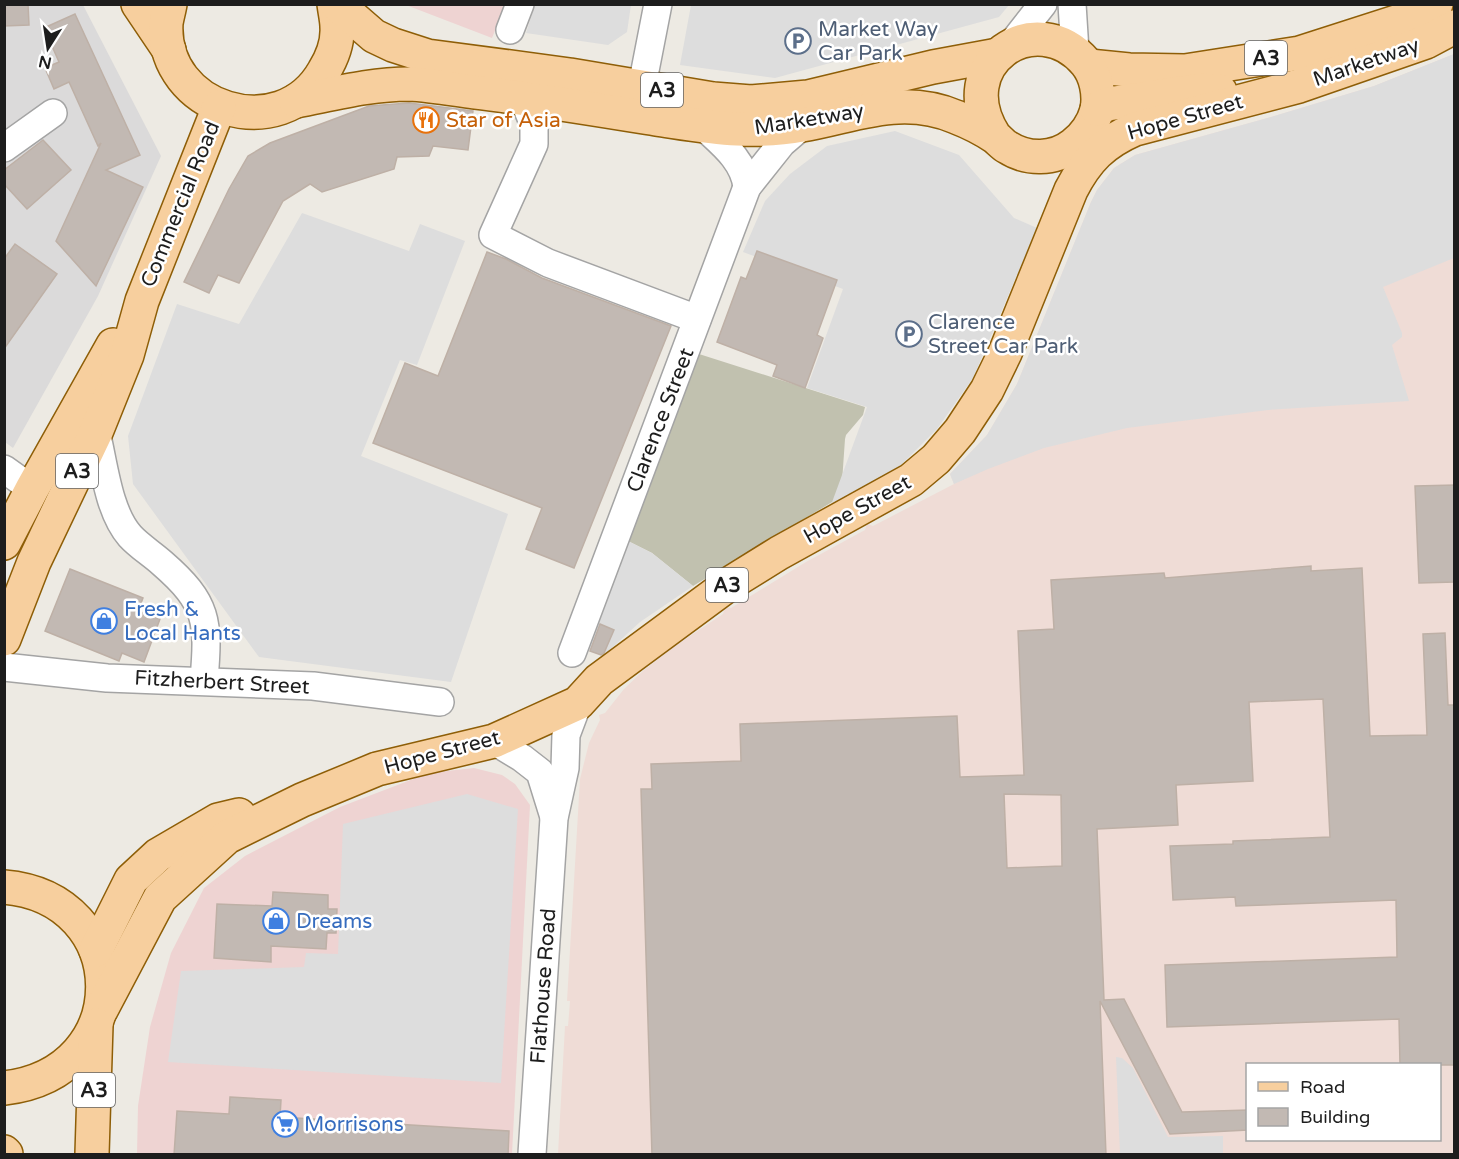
<svg xmlns="http://www.w3.org/2000/svg" width="1459" height="1159" font-family="'Varela Round',sans-serif">
<style>
.residential{fill:#dbdada}
.commercial{fill:#eed3d2}
.military{fill:#efdcd6;fill-rule:evenodd}
.construction{fill:#c1c1af}
.parking{fill:#ddd}
.building{fill:#c2b9b3;stroke:#beb0a6;stroke-width:1.5;fill-rule:evenodd}
.lines{fill:none;stroke-linecap:round;stroke-linejoin:round}
.minor-casing{stroke:#a4a4a4;stroke-width:30}
.major-casing{stroke:#8e5e07;stroke-width:36}
.minor{stroke:#fff;stroke-width:27}
.major{stroke:#f7cf9e;stroke-width:33}
.labels{text-anchor:middle;stroke-width:5;stroke-linejoin:round;paint-order:stroke}
.shield{fill:#fff;stroke:#616161;stroke-width:1.5}
.shield-label{font-size:20px;font-weight:bold;fill:#1d1d1d}
.service-label{font-size:21px;fill:#4e5e75;stroke:#fff;text-anchor:start}
.street-label{font-size:21px;fill:#1d1d1d;stroke:#fff}
.food-label{font-size:21px;fill:#c56008;stroke:#fff;text-anchor:start}
.shop-label{font-size:21px;fill:#366cbe;stroke:#fff;text-anchor:start}
</style>
<rect width="100%" height="100%" fill="#edeae3"/>
<path class="residential" d="M 5,5 L 83,5 L 161,156 L 98,296 L 13,448 L 5,442 Z"/>
<g class="commercial">
<path d="M 406,5 L 505,4 L 505,5 L 492,38 Z"/>
<path d="M 474,768 L 502,775 L 515,784 L 530,805 L 512,1154 L 137,1154 L 138,1106 L 150,1027 L 171,953 L 204,888 L 245,856 L 340,807 L 429,773 Z"/>
</g>
<path class="military" d="M 1454,54 L 1454,1154 L 558,1154 L 565,1026 L 568,1026 L 569,1014 L 570,1001 L 567,1001 L 580,779 L 589,743 L 600,720 L 599,715 L 605,713 L 624,689 L 644,670 L 675,646 L 723,614 L 725,607 L 731,608 L 806,562 L 865,530 L 867,524 L 873,526 L 954,484 L 950,474 L 987,435 L 1017,384 L 1091,202 L 1097,190 L 1114,168 L 1135,155 L 1271,117 L 1374,86 ZM 1248,1064 L 1440,1064 L 1440,1140 L 1248,1140 Z"/>
<path class="construction" d="M 699,354 L 865,407 L 863,415 L 846,435 L 845,439 L 842,482 L 837,499 L 693,586 L 652,553 L 628,541 Z"/>
<g class="parking">
<path d="M 535,5 L 535,4 L 631,5 L 627,32 L 608,45 L 526,33 Z"/>
<path d="M 691,5 L 691,4 L 1009,5 L 999,17 L 775,78 L 680,65 Z"/>
<path d="M 1454,54 L 1454,258 L 1383,287 L 1402,333 L 1402,337 L 1392,345 L 1409,401 L 1268,410 L 1127,428 L 1044,448 L 988,469 L 954,484 L 950,474 L 987,435 L 1017,384 L 1091,202 L 1097,190 L 1114,168 L 1135,155 L 1271,117 L 1374,86 Z"/>
<path d="M 895,131 L 959,155 L 1014,218 L 1037,228 L 973,378 L 937,429 L 896,470 L 831,505 L 867,407 L 807,388 L 843,289 L 743,252 L 765,201 L 790,174 L 827,146 Z"/>
<path d="M 302,213 L 409,251 L 420,224 L 465,241 L 417,365 L 400,360 L 361,456 L 508,514 L 451,682 L 259,657 L 133,484 L 128,436 L 177,304 L 239,324 Z"/>
<path d="M 628,541 L 652,553 L 693,586 L 640,622 L 603,656 L 585,649 Z"/>
<path d="M 467,794 L 518,809 L 501,1083 L 168,1062 L 181,971 L 304,967 L 306,953 L 338,954 L 343,824 Z"/>
<path d="M 1116,1057 L 1122,1058 L 1133,1068 L 1168,1137 L 1223,1136 L 1223,1154 L 1120,1154 Z"/>
</g>
<g class="building">
<path d="M 4,4 L 28,4 L 29,25 L 4,26 Z"/>
<path d="M 75,14 L 140,155 L 106,170 L 143,187 L 96,286 L 56,241 L 101,143 L 98,146 L 69,82 L 54,89 L 45,68 L 59,62 L 44,28 Z"/>
<path d="M 409,103 L 473,111 L 468,150 L 433,146 L 429,156 L 397,157 L 394,169 L 322,192 L 310,184 L 283,201 L 239,283 L 218,275 L 209,293 L 184,282 L 229,189 L 248,156 L 270,143 L 369,106 Z"/>
<path d="M 43,140 L 71,170 L 27,209 L 4,184 L 4,170 Z"/>
<path d="M 15,244 L 57,274 L 4,349 L 4,259 Z"/>
<path d="M 757,251 L 837,280 L 817,335 L 823,338 L 805,388 L 773,376 L 777,365 L 717,342 L 741,277 L 746,279 Z"/>
<path d="M 487,252 L 506,259 L 542,278 L 671,326 L 574,568 L 526,549 L 542,508 L 373,443 L 405,363 L 438,376 Z"/>
<path d="M 1455,485 L 1455,582 L 1419,583 L 1415,486 Z"/>
<path d="M 1311,566 L 1311,571 L 1362,568 L 1370,736 L 1427,735 L 1423,634 L 1445,633 L 1448,705 L 1455,705 L 1455,1065 L 1400,1065 L 1399,1019 L 1167,1027 L 1165,965 L 1397,957 L 1396,900 L 1236,906 L 1235,897 L 1173,900 L 1170,846 L 1233,844 L 1233,841 L 1330,837 L 1323,699 L 1249,702 L 1253,781 L 1176,785 L 1178,825 L 1097,829 L 1104,1000 L 1124,999 L 1182,1112 L 1248,1110 L 1248,1130 L 1170,1134 L 1100,1001 L 1106,1155 L 652,1155 L 641,789 L 652,789 L 651,764 L 741,761 L 740,724 L 957,716 L 960,777 L 1024,775 L 1018,631 L 1054,629 L 1051,580 L 1164,573 L 1165,578 ZM 1004,794 L 1061,795 L 1062,866 L 1007,868 Z"/>
<path d="M 70,569 L 143,598 L 138,611 L 160,619 L 144,662 L 122,653 L 119,661 L 45,631 Z"/>
<path d="M 600,624 L 614,630 L 604,653 L 601,655 L 590,651 Z"/>
<path d="M 273,892 L 328,895 L 328,909 L 337,909 L 336,933 L 327,933 L 326,949 L 271,946 L 271,962 L 214,958 L 217,904 L 272,906 Z"/>
<path d="M 230,1097 L 281,1100 L 280,1117 L 509,1131 L 508,1155 L 174,1155 L 177,1111 L 229,1114 Z"/>
</g>
<g class="lines">
<g class="minor-casing">
<g id="minor">
<path d="M 1072,4 L 1075,51"/>
<path d="M 510,30 L 520,4"/>
<path d="M 1010,46 L 1043,4"/>
<path d="M 642,86 L 658,4"/>
<path d="M 523,98 L 534,125 L 534,144 L 493,235 L 548,263 L 697,319"/>
<path d="M 703,126 C 721,143 744,160 747,187"/>
<path d="M 4,148 L 53,113"/>
<path d="M 96,432 C 104,464 108,511 130,536 C 139,546 152,554 162,563 C 208,603 209,621 204,680"/>
<path d="M 4,469 L 32,489"/>
<path d="M 572,653 L 747,187 L 782,143 L 803,125"/>
<path d="M 4,667 L 107,678 L 313,686 L 440,702"/>
<path d="M 494,741 L 522,758 L 540,772 L 554,817"/>
<path d="M 532,1154 L 554,818 L 565,768 L 566,735 L 578,703"/>
</g>
</g>
<g class="major-casing">
<g id="major">
<path d="M 138,4 L 169,50"/>
<path d="M 170,4 C 169,10 167,17 166,23 C 161,110 281,147 324,71 C 332,58 338,43 337,27 C 337,20 335,12 334,4"/>
<path d="M 337,4 L 374,36 L 393,45 L 427,56 L 570,75 L 713,99 L 751,102 L 808,97 L 933,67 L 998,55"/>
<path d="M 1089,66 L 1129,70 L 1185,71 L 1300,53 L 1418,15 L 1436,4"/>
<path d="M 296,101 C 333,94 371,84 409,84 C 430,85 452,89 474,92 C 535,99 595,109 656,119 C 683,123 710,128 737,129 C 759,130 781,129 802,125 C 834,120 866,108 898,107 C 919,106 937,109 956,117 C 969,122 983,129 995,137 C 999,140 1003,145 1007,147 C 1027,160 1054,160 1073,145 C 1085,136 1093,124 1097,110 C 1100,94 1096,75 1086,63 C 1036,4 947,64 995,137"/>
<path d="M 1097,109 L 1108,104 L 1200,90 L 1220,91"/>
<path d="M 4,543 L 32,489 L 113,345"/>
<path d="M 4,639 L 34,562 L 96,432 L 127,355 L 142,301 L 219,107"/>
<path d="M 4,887 C 134,898 137,1073 4,1088"/>
<path d="M 96,950 L 131,880 L 158,855 L 218,820 L 239,815"/>
<path d="M 101,1010 L 160,898 L 227,837 L 302,800 L 377,769 L 494,741 L 578,703 L 599,680 L 729,584 L 779,553 L 911,480 L 936,459 L 960,431 L 987,390 L 1005,353 L 1071,190 C 1087,159 1103,143 1135,129 L 1299,86 L 1426,42 L 1454,27"/>
<path d="M 4,1152 L 6,1154"/>
<path d="M 92,1154 L 96,1025"/>
</g>
</g>
<use href="#minor" class="minor"/>
<use href="#major" class="major"/>
</g>
<defs>
<g id="parking-ring" transform="scale(1.35)"><circle r="9.5" fill="#fff" stroke="#5c6f8a" stroke-width="1.5"/><path d="M-3.5-5.5H1a3.5 3.5 0 0 1 0 7H-1V5.5H-3.5ZM-1-3.4V-.6H.8a1.4 1.4 0 0 0 0-2.8Z" fill="#5c6f8a"/></g>
<g id="restaurant-ring" transform="scale(1.35)"><circle r="9.5" fill="#fff" stroke="#e8710a" stroke-width="1.5"/><path d="M-5-6h1v4h1v-4h1v4h1v-4h1v5L-1.5 .5V6h-2V.5L-5-1ZM5-6V6H3V1.5H1.5Q1.5-4 5-6Z" fill="#e8710a"/></g>
<g id="shop-ring" transform="scale(1.35)"><circle r="9.5" fill="#fff" stroke="#3f7fe0" stroke-width="1.5"/><path d="M-5-2.5h2.3a2.7 3.5 0 0 1 5.4 0H5L5.5 6h-11ZM-1.5-2.5h3a1.5 2.3 0 0 0-3 0Z" fill="#3f7fe0"/></g>
<g id="supermarket-ring" transform="scale(1.35)"><circle r="9.5" fill="#fff" stroke="#3f7fe0" stroke-width="1.5"/><path d="M-6-5.5h2.5l.6 2H6L4.5 2H-2.5L-4.4-4H-6ZM-1.5 3.2a1.3 1.3 0 1 0 .1 0ZM3 3.2a1.3 1.3 0 1 0 .1 0Z" fill="#3f7fe0"/></g>
</defs>
<g fill-rule="evenodd">
<use href="#parking-ring" x="798" y="41"/>
<use href="#restaurant-ring" x="426" y="120"/>
<use href="#parking-ring" x="909" y="334"/>
<use href="#shop-ring" x="104" y="621"/>
<use href="#shop-ring" x="276" y="921"/>
<use href="#supermarket-ring" x="285" y="1124"/>
</g>
<g class="labels">
<g class="shield">
<rect x="1245" y="41" width="42" height="34" rx="4.5"/>
<rect x="641" y="73" width="42" height="34" rx="4.5"/>
<rect x="56" y="454" width="42" height="34" rx="4.5"/>
<rect x="706" y="568" width="42" height="34" rx="4.5"/>
<rect x="73" y="1073" width="42" height="34" rx="4.5"/>
</g>
<g class="shield-label">
<text x="1266" y="65">A3</text>
<text x="662" y="97">A3</text>
<text x="77" y="478">A3</text>
<text x="727" y="592">A3</text>
<text x="94" y="1097">A3</text>
</g>
<g class="service-label">
<text x="818" y="36">Market Way<tspan x="818" dy="24">Car Park</tspan></text>
<text x="928" y="329">Clarence<tspan x="928" dy="24">Street Car Park</tspan></text>
</g>
<g class="street-label">
<text transform="translate(1366 62) rotate(-19)" y="7">Marketway</text>
<text transform="translate(1185 117) rotate(-16)" y="7">Hope Street</text>
<text transform="translate(809 119) rotate(-9)" y="7">Marketway</text>
<text transform="translate(180 204) rotate(-68)" y="7">Commercial Road</text>
<text transform="translate(660 420) rotate(-69)" y="7">Clarence Street</text>
<text transform="translate(857 509) rotate(-29)" y="7">Hope Street</text>
<text transform="translate(222 682) rotate(3)" y="7">Fitzherbert Street</text>
<text transform="translate(442 752) rotate(-15)" y="7">Hope Street</text>
<text transform="translate(543 986) rotate(-86)" y="7">Flathouse Road</text>
</g>
<g class="food-label">
<text x="446" y="127">Star of Asia</text>
</g>
<g class="shop-label">
<text x="124" y="616">Fresh &amp;<tspan x="124" dy="24">Local Hants</tspan></text>
<text x="296" y="928">Dreams</text>
<text x="304" y="1131">Morrisons</text>
</g>
</g>
<rect width="1459" height="1159" fill="none" stroke="#1d1d1d" stroke-width="12"/>
<rect x="1246" y="1063" width="195" height="78" fill="#ffffff" stroke="#a5a5a5" stroke-width="1.5"/>
<rect x="1258" y="1082" width="30" height="9" fill="#f7cf9e" stroke="#a5a5a5" stroke-width="1.5"/>
<text x="1300" y="1093" font-size="18" fill="#1d1d1d">Road</text>
<rect x="1258" y="1108" width="30" height="18" fill="#c2b9b3" stroke="#a5a5a5" stroke-width="1.5"/>
<text x="1300" y="1123" font-size="18" fill="#1d1d1d">Building</text>
<g transform="translate(48 48) rotate(192)" stroke="#ffffff" stroke-width="4.5" paint-order="stroke">
<path d="M0-4.5L10 22L0 15L-10 22Z" fill="#1d1d1d"/>
<text y="-9" font-size="16" font-weight="bold" text-anchor="middle" fill="#1d1d1d">N</text>
</g>
</svg>
